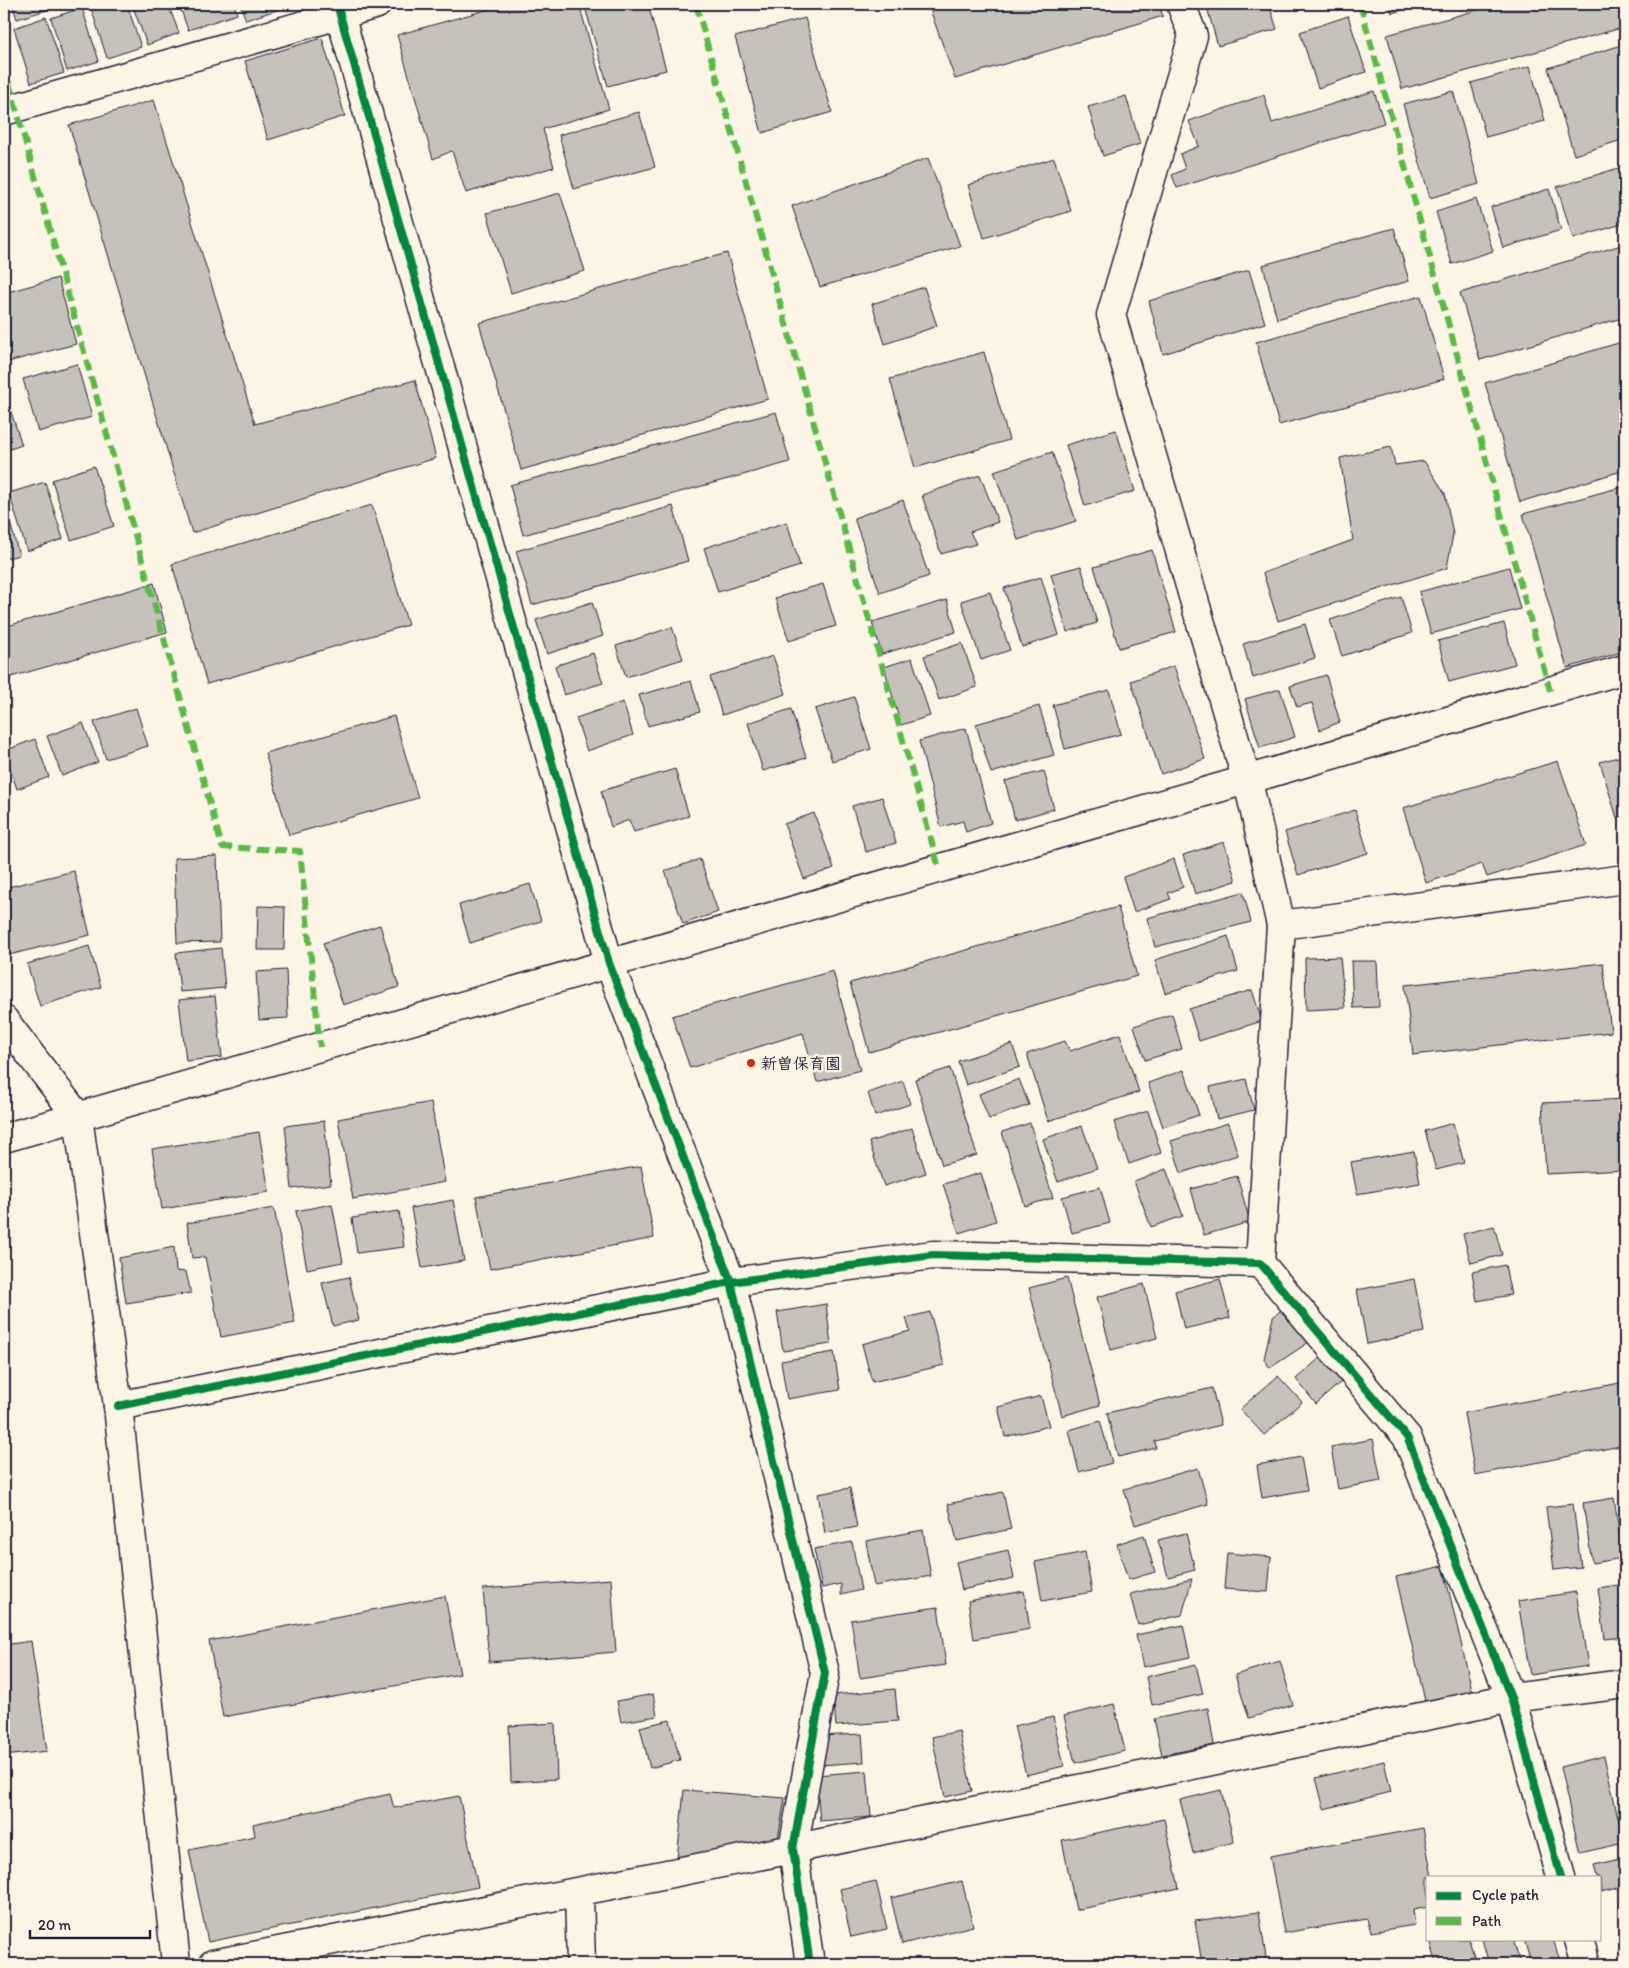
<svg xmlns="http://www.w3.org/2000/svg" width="1629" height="1968" font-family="Itim,'Klee One',sans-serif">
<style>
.building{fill:#c6c1bb;stroke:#22223b}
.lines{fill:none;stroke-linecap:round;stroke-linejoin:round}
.minor-casing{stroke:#22223b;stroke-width:31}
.minor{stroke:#fcf5e5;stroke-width:28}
.quiet{stroke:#58b947;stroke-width:6;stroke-dasharray:12 6;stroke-linecap:butt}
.cycleway-casing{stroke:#fcf5e5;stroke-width:11}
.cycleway{stroke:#00873e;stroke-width:8}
.poi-dot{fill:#c8321e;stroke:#fcf5e5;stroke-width:2}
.labels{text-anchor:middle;stroke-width:5;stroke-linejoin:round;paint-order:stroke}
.poi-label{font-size:16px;font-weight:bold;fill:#22223b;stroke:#fcf5e5;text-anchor:start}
</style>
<rect width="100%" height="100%" fill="#fcf5e5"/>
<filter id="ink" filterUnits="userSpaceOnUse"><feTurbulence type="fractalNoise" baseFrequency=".02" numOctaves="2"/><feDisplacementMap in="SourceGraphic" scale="10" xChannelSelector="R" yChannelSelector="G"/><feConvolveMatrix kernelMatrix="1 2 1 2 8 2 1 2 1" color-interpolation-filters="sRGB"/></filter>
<g filter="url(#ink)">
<g class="building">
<path d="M 12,4 L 67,4 L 17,19 Z"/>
<path d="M 102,4 L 127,4 L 141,47 L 107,58 L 91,8 Z"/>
<path d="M 132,4 L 168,4 L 179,33 L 147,45 Z"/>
<path d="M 179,4 L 234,4 L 237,14 L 188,30 Z"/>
<path d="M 240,4 L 295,4 L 246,20 Z"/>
<path d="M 507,4 L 579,4 L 609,109 L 543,129 L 554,167 L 466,193 L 452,151 L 433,159 L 397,35 Z"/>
<path d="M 584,4 L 648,4 L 666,70 L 608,86 Z"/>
<path d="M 928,4 L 1158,4 L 1163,16 L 955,79 Z"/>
<path d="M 1206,4 L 1269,4 L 1277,29 L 1218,46 Z"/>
<path d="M 1390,4 L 1422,4 L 1392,13 Z"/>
<path d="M 1499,4 L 1625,4 L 1625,27 L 1402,89 L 1387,35 Z"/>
<path d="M 82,8 L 99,61 L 67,71 L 51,18 Z"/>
<path d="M 1348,16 L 1366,72 L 1318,88 L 1300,32 Z"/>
<path d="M 46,17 L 64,73 L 31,83 L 14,28 Z"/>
<path d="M 805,18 L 832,112 L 762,133 L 735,37 Z"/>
<path d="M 322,38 L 345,116 L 268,140 L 245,61 Z"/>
<path d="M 1625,44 L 1625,139 L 1574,155 L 1548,68 Z"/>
<path d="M 1530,66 L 1545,121 L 1486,137 L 1471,83 Z"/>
<path d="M 1374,91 L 1384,123 L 1177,188 L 1172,175 L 1185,169 L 1180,154 L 1199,146 L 1189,121 L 1264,95 L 1272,123 Z"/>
<path d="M 1453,91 L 1479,184 L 1430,198 L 1403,104 Z"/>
<path d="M 1126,96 L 1140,144 L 1103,156 L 1088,107 Z"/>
<path d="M 154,100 L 255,424 L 415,380 L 436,458 L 192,533 L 69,125 Z"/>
<path d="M 639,112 L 655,167 L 574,189 L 559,135 Z"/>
<path d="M 928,158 L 960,246 L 820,287 L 792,206 Z"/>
<path d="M 1054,158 L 1071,211 L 984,238 L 968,185 Z"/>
<path d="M 1625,166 L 1625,223 L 1573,239 L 1557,187 Z"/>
<path d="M 1549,189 L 1561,230 L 1503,248 L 1491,207 Z"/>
<path d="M 560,193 L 585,271 L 511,293 L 487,213 Z"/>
<path d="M 1476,199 L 1493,251 L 1452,264 L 1436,212 Z"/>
<path d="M 1394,228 L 1409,281 L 1277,319 L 1263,265 Z"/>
<path d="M 1625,244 L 1625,317 L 1480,360 L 1460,293 Z"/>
<path d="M 727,253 L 768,399 L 521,470 L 479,323 Z"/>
<path d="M 1249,270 L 1265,323 L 1163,354 L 1149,301 Z"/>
<path d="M 58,278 L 76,344 L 4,363 L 4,293 Z"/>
<path d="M 924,287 L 937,326 L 885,344 L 872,304 Z"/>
<path d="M 1421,296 L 1444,379 L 1279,425 L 1256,342 Z"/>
<path d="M 1625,341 L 1625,470 L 1520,502 L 1485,383 Z"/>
<path d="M 984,352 L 1009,440 L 915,468 L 890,379 Z"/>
<path d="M 77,364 L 92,417 L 38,432 L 23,379 Z"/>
<path d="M 4,391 L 22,445 L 4,451 Z"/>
<path d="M 776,412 L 790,462 L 523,535 L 510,485 Z"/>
<path d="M 1116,430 L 1135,491 L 1085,506 L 1066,445 Z"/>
<path d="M 1391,447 L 1395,465 L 1424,461 L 1445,493 L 1453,534 L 1447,568 L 1278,621 L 1263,573 L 1353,540 L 1340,458 Z"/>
<path d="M 1052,452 L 1076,521 L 1018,540 L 994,471 Z"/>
<path d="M 94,466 L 114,526 L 71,540 L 52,480 Z"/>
<path d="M 980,475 L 998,522 L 970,532 L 976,544 L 941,554 L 922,495 Z"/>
<path d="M 45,482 L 63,539 L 27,551 L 9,493 Z"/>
<path d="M 1625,486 L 1625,651 L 1567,668 L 1523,514 Z"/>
<path d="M 903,500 L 929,576 L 880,593 L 854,518 Z"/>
<path d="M 4,501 L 19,555 L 4,559 Z"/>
<path d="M 372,505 L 408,625 L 207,684 L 172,564 Z"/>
<path d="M 673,506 L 688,561 L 532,605 L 516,551 Z"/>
<path d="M 787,522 L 800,566 L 718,592 L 704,548 Z"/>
<path d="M 1152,550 L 1176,632 L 1119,648 L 1094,567 Z"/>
<path d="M 1081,566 L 1097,623 L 1067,632 L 1051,574 Z"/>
<path d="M 1509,567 L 1520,609 L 1431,634 L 1419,592 Z"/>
<path d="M 1041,577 L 1059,635 L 1022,647 L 1004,588 Z"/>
<path d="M 154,583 L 167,632 L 4,679 L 4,627 Z"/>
<path d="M 823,584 L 836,626 L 789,641 L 775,598 Z"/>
<path d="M 990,592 L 1010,650 L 981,660 L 961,601 Z"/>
<path d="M 1401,597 L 1412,633 L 1342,656 L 1330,620 Z"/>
<path d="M 947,600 L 956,632 L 882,654 L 872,622 Z"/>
<path d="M 592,602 L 603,636 L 547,654 L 536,620 Z"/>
<path d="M 1504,623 L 1515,664 L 1449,682 L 1438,641 Z"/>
<path d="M 1305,624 L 1315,658 L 1253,678 L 1243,644 Z"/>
<path d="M 672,627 L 683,659 L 626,677 L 616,646 Z"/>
<path d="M 962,643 L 977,687 L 939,700 L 924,656 Z"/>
<path d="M 593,653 L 603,683 L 564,695 L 555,666 Z"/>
<path d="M 773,656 L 786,694 L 722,715 L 710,677 Z"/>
<path d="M 912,658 L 930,716 L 901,725 L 884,667 Z"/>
<path d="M 1174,666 L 1205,759 L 1161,774 L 1131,681 Z"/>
<path d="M 1326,675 L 1340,722 L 1320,730 L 1312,703 L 1297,707 L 1290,686 Z"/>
<path d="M 691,681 L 700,712 L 648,726 L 639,695 Z"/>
<path d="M 1280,689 L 1295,737 L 1260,748 L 1245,699 Z"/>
<path d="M 1109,690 L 1121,734 L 1065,749 L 1053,705 Z"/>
<path d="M 854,697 L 871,749 L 832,761 L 815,709 Z"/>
<path d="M 623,702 L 633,735 L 587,751 L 576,718 Z"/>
<path d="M 1039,706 L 1054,755 L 991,773 L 976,724 Z"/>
<path d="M 136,708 L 148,746 L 106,759 L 94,722 Z"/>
<path d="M 791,709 L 806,758 L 763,771 L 748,723 Z"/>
<path d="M 394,716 L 418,798 L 289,835 L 265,753 Z"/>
<path d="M 83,723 L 98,762 L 62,776 L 47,736 Z"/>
<path d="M 966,728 L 991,823 L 966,832 L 963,821 L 941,827 L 919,741 Z"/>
<path d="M 35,739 L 49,777 L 17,789 L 4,751 Z"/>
<path d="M 1625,755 L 1625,815 L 1617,818 L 1600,762 Z"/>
<path d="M 1558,761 L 1586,845 L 1487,877 L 1482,864 L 1426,883 L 1403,808 Z"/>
<path d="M 675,769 L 689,816 L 634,832 L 629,820 L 611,827 L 601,791 Z"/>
<path d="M 1044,771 L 1054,809 L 1015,820 L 1005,781 Z"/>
<path d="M 882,797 L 896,843 L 866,852 L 852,806 Z"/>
<path d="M 1355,810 L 1368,853 L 1298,875 L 1285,832 Z"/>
<path d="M 814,813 L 834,868 L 804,879 L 784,824 Z"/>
<path d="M 1224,842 L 1236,881 L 1195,894 L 1183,855 Z"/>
<path d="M 217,856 L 220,942 L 177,943 L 174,858 Z"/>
<path d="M 700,859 L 718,912 L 683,924 L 665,871 Z"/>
<path d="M 1174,859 L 1183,887 L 1168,893 L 1171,899 L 1134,912 L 1123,877 Z"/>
<path d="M 74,871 L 90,935 L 5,956 L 4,888 Z"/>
<path d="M 530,884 L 541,921 L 470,943 L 459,905 Z"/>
<path d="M 1243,892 L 1251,922 L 1155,947 L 1147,918 Z"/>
<path d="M 258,906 L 285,907 L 284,950 L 257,950 Z"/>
<path d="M 1118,907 L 1137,976 L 869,1052 L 850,983 Z"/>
<path d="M 380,925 L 399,987 L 343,1005 L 323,943 Z"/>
<path d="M 1228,936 L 1238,971 L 1165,993 L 1155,960 Z"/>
<path d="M 89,946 L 101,987 L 40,1006 L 27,964 Z"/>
<path d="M 221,948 L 225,988 L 180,992 L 176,953 Z"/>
<path d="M 1340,957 L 1345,1008 L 1306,1010 L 1305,958 Z"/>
<path d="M 1351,961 L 1377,961 L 1379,1007 L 1353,1008 Z"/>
<path d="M 1603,963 L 1611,1032 L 1413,1055 L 1405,985 Z"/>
<path d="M 286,970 L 288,1018 L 259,1020 L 256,972 Z"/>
<path d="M 833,971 L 860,1070 L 817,1082 L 803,1033 L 690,1068 L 672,1016 Z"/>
<path d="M 1252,990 L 1262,1021 L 1199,1041 L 1189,1009 Z"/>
<path d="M 215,996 L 222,1057 L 186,1061 L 179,1000 Z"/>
<path d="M 1172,1014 L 1182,1049 L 1145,1060 L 1134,1026 Z"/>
<path d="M 1120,1034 L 1139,1092 L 1048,1121 L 1027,1054 L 1065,1041 L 1070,1051 Z"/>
<path d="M 1012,1044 L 1020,1067 L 966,1085 L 958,1061 Z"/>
<path d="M 950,1068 L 977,1155 L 942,1165 L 915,1079 Z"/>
<path d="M 1184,1070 L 1199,1115 L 1163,1127 L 1148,1083 Z"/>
<path d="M 1019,1079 L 1029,1105 L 989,1119 L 979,1094 Z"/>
<path d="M 1246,1079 L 1254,1110 L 1217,1119 L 1210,1087 Z"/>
<path d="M 903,1081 L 910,1104 L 875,1116 L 868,1093 Z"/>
<path d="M 1625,1099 L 1625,1170 L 1546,1174 L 1542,1103 Z"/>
<path d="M 431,1102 L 445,1182 L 353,1199 L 338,1119 Z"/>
<path d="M 1148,1111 L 1161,1153 L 1129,1164 L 1114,1122 Z"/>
<path d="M 324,1121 L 331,1184 L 292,1189 L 285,1126 Z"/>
<path d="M 1030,1123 L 1053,1198 L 1025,1206 L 1002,1132 Z"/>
<path d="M 1228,1123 L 1238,1155 L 1181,1173 L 1171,1141 Z"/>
<path d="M 1453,1123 L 1464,1163 L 1436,1170 L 1425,1131 Z"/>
<path d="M 1082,1126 L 1097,1168 L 1058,1182 L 1043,1139 Z"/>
<path d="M 912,1128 L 926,1173 L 884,1186 L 869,1142 Z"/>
<path d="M 259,1132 L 269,1192 L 162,1209 L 152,1149 Z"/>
<path d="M 1414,1151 L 1420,1183 L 1357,1194 L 1351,1162 Z"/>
<path d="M 641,1166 L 654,1238 L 490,1269 L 476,1197 Z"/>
<path d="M 1166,1169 L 1183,1216 L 1151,1227 L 1134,1181 Z"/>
<path d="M 981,1173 L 996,1221 L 959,1233 L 943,1184 Z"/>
<path d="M 1237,1176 L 1250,1222 L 1204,1235 L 1191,1189 Z"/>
<path d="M 1100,1187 L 1110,1223 L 1072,1233 L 1062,1197 Z"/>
<path d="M 453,1200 L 464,1261 L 422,1268 L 411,1208 Z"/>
<path d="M 332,1204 L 343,1262 L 307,1269 L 296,1211 Z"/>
<path d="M 274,1208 L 295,1323 L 221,1337 L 205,1257 L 192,1258 L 187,1223 Z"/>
<path d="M 399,1211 L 404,1247 L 357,1253 L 352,1218 Z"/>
<path d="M 1494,1226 L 1502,1255 L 1471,1263 L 1463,1234 Z"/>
<path d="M 174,1247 L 176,1271 L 186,1272 L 191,1293 L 126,1303 L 119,1258 Z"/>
<path d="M 1505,1265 L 1511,1295 L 1477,1301 L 1472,1272 Z"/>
<path d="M 349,1277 L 359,1320 L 333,1326 L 322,1283 Z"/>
<path d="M 1067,1278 L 1100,1405 L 1062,1416 L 1029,1288 Z"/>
<path d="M 1220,1279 L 1230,1318 L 1184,1329 L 1175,1291 Z"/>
<path d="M 1414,1279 L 1424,1332 L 1367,1344 L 1357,1290 Z"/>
<path d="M 1144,1284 L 1157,1338 L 1111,1350 L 1097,1297 Z"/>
<path d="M 826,1304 L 831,1344 L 783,1351 L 777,1312 Z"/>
<path d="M 1281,1310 L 1309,1342 L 1270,1368 L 1264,1359 L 1273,1317 Z"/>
<path d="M 930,1312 L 944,1365 L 872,1382 L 862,1344 L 910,1331 L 906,1318 Z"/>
<path d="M 834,1352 L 840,1390 L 787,1399 L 781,1361 Z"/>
<path d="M 1321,1357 L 1342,1381 L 1316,1404 L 1296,1379 Z"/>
<path d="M 1278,1376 L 1302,1402 L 1264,1435 L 1240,1409 Z"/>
<path d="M 1625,1382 L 1625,1445 L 1475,1475 L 1464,1413 Z"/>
<path d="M 1212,1388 L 1221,1425 L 1155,1441 L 1156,1448 L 1118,1457 L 1107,1413 Z"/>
<path d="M 1041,1396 L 1049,1426 L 1005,1437 L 998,1407 Z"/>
<path d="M 1100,1421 L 1112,1463 L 1079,1472 L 1069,1430 Z"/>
<path d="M 1373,1439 L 1381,1481 L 1338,1489 L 1331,1447 Z"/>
<path d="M 1301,1457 L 1307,1490 L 1262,1498 L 1257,1465 Z"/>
<path d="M 1198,1468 L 1208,1504 L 1135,1525 L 1124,1489 Z"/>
<path d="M 850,1488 L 857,1527 L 825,1533 L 818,1494 Z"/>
<path d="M 1003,1492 L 1011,1529 L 957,1541 L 948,1504 Z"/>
<path d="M 1614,1498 L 1623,1558 L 1592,1563 L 1583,1503 Z"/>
<path d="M 1573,1504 L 1581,1567 L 1554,1570 L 1546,1507 Z"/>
<path d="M 923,1530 L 931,1576 L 874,1586 L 866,1541 Z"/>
<path d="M 1186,1533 L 1195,1570 L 1168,1577 L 1158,1540 Z"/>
<path d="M 1144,1535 L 1155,1572 L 1128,1580 L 1117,1544 Z"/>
<path d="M 852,1542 L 861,1590 L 841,1595 L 841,1584 L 822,1588 L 814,1549 Z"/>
<path d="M 1008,1550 L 1014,1578 L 962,1590 L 956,1562 Z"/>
<path d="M 1085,1552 L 1092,1592 L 1042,1601 L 1035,1562 Z"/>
<path d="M 1227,1553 L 1271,1557 L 1268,1592 L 1224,1589 Z"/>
<path d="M 1443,1566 L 1473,1694 L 1426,1705 L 1396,1577 Z"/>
<path d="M 611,1579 L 616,1652 L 489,1662 L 483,1589 Z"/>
<path d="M 1192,1579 L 1182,1615 L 1138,1625 L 1130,1594 Z"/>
<path d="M 1625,1584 L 1625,1637 L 1605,1639 L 1598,1588 Z"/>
<path d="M 1024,1591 L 1030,1629 L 974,1639 L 968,1601 Z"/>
<path d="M 1576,1592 L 1588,1666 L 1530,1675 L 1518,1601 Z"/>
<path d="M 445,1596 L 460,1674 L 223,1717 L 209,1641 Z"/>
<path d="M 938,1607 L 946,1665 L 860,1678 L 851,1620 Z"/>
<path d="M 1183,1625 L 1190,1657 L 1143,1667 L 1136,1635 Z"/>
<path d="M 31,1641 L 47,1751 L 4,1756 L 4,1645 Z"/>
<path d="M 1280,1661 L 1293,1705 L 1249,1718 L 1235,1675 Z"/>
<path d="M 1196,1665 L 1203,1694 L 1152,1705 L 1146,1677 Z"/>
<path d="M 895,1689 L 898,1721 L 836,1726 L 833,1695 Z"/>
<path d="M 653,1694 L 657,1716 L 621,1722 L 617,1701 Z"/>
<path d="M 1114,1704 L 1125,1751 L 1075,1763 L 1064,1716 Z"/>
<path d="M 1208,1708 L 1214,1745 L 1162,1755 L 1154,1719 Z"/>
<path d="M 1053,1717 L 1064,1766 L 1026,1775 L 1014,1726 Z"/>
<path d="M 670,1720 L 680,1760 L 650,1768 L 640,1727 Z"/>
<path d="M 555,1723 L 557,1779 L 511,1782 L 509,1726 Z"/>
<path d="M 959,1731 L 972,1791 L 945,1797 L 932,1737 Z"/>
<path d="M 862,1734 L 864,1762 L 820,1765 L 818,1736 Z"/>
<path d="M 1604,1756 L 1624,1843 L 1580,1853 L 1560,1767 Z"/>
<path d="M 1384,1761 L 1391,1792 L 1324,1809 L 1316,1778 Z"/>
<path d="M 867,1771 L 871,1817 L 820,1821 L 816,1775 Z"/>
<path d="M 684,1790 L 785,1798 L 778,1839 L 677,1859 Z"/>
<path d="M 1221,1790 L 1234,1842 L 1193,1853 L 1180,1800 Z"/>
<path d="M 390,1794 L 394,1808 L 459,1796 L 478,1887 L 208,1942 L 189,1850 L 255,1836 L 253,1824 Z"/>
<path d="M 1164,1819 L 1179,1888 L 1076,1910 L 1062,1840 Z"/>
<path d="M 1423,1828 L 1432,1877 L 1428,1877 L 1428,1907 L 1413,1910 L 1415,1925 L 1371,1932 L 1367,1919 L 1284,1933 L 1270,1856 Z"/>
<path d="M 1625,1858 L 1625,1886 L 1601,1892 L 1600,1877 L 1597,1877 L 1594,1865 Z"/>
<path d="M 876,1881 L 887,1929 L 851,1937 L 840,1889 Z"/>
<path d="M 962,1881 L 973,1926 L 902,1944 L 891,1898 Z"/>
<path d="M 1259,1912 L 1267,1964 L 1202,1964 L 1195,1921 Z"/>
<path d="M 1437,1939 L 1469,1939 L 1476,1964 L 1437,1964 L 1430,1941 Z"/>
<path d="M 1482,1939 L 1513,1939 L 1520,1964 L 1489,1964 Z"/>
<path d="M 1524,1939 L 1553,1939 L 1561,1964 L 1531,1964 Z"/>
<path d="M 1625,1957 L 1625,1964 L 1602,1964 Z"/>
</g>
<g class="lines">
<g class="minor-casing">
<g id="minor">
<path d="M 337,4 L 609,963 L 731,1282 L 825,1673 L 793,1849 L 810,1964"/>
<path d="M 1181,4 L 1193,36 L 1111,315 L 1251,795 L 1281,925 L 1260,1263"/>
<path d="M 4,111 L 377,4"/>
<path d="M 1281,925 L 1625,879"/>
<path d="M 4,1020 L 78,1117 L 118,1406 L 176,1964"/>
<path d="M 4,1138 L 1246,780 L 1625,669"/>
<path d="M 118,1406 L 731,1282 L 933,1255 L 1260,1263 L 1407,1437 L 1511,1698 L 1561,1877"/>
<path d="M 579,1893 L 581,1964"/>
<path d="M 1579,1939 L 1586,1964"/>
<path d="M 213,1964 L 793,1849 L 1511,1698 L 1625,1684"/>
</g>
</g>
<use href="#minor" class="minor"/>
<g class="quiet">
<path d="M 696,4 L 939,868"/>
<path d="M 1360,4 L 1550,691"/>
<path d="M 4,65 L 222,847 L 300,851 L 320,1047"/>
</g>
<g class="cycleway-casing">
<g id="cycleway">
<path d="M 337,4 L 609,963 L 731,1282 L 825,1673 L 793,1849 L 810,1964"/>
<path d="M 118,1406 L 731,1282 L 933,1255 L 1260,1263 L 1407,1437 L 1511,1698 L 1561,1877"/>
</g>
</g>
<use href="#cycleway" class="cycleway"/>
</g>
</g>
<circle class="poi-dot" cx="751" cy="1063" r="5"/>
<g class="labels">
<g class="poi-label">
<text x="761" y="1069">新曽保育園</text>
</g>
</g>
<rect width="1629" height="1968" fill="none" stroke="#fcf5e5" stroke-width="20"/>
<rect x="10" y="10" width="1609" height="1948" fill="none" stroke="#22223b" stroke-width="2" filter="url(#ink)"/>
<rect x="1426" y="1876" width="175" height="65" fill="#fcf5e5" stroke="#a5a1a1"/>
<rect x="1436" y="1892" width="25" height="8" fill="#00873e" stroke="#a5a1a1"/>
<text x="1472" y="1900" font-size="15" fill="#22223b">Cycle path</text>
<rect x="1436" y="1917" width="25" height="8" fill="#58b947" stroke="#a5a1a1"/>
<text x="1472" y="1926" font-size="15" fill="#22223b">Path</text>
<path d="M30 1930v8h120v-8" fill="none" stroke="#22223b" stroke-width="2.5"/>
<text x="38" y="1930" font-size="15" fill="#22223b" stroke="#fcf5e5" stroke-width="4" paint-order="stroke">20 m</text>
</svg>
